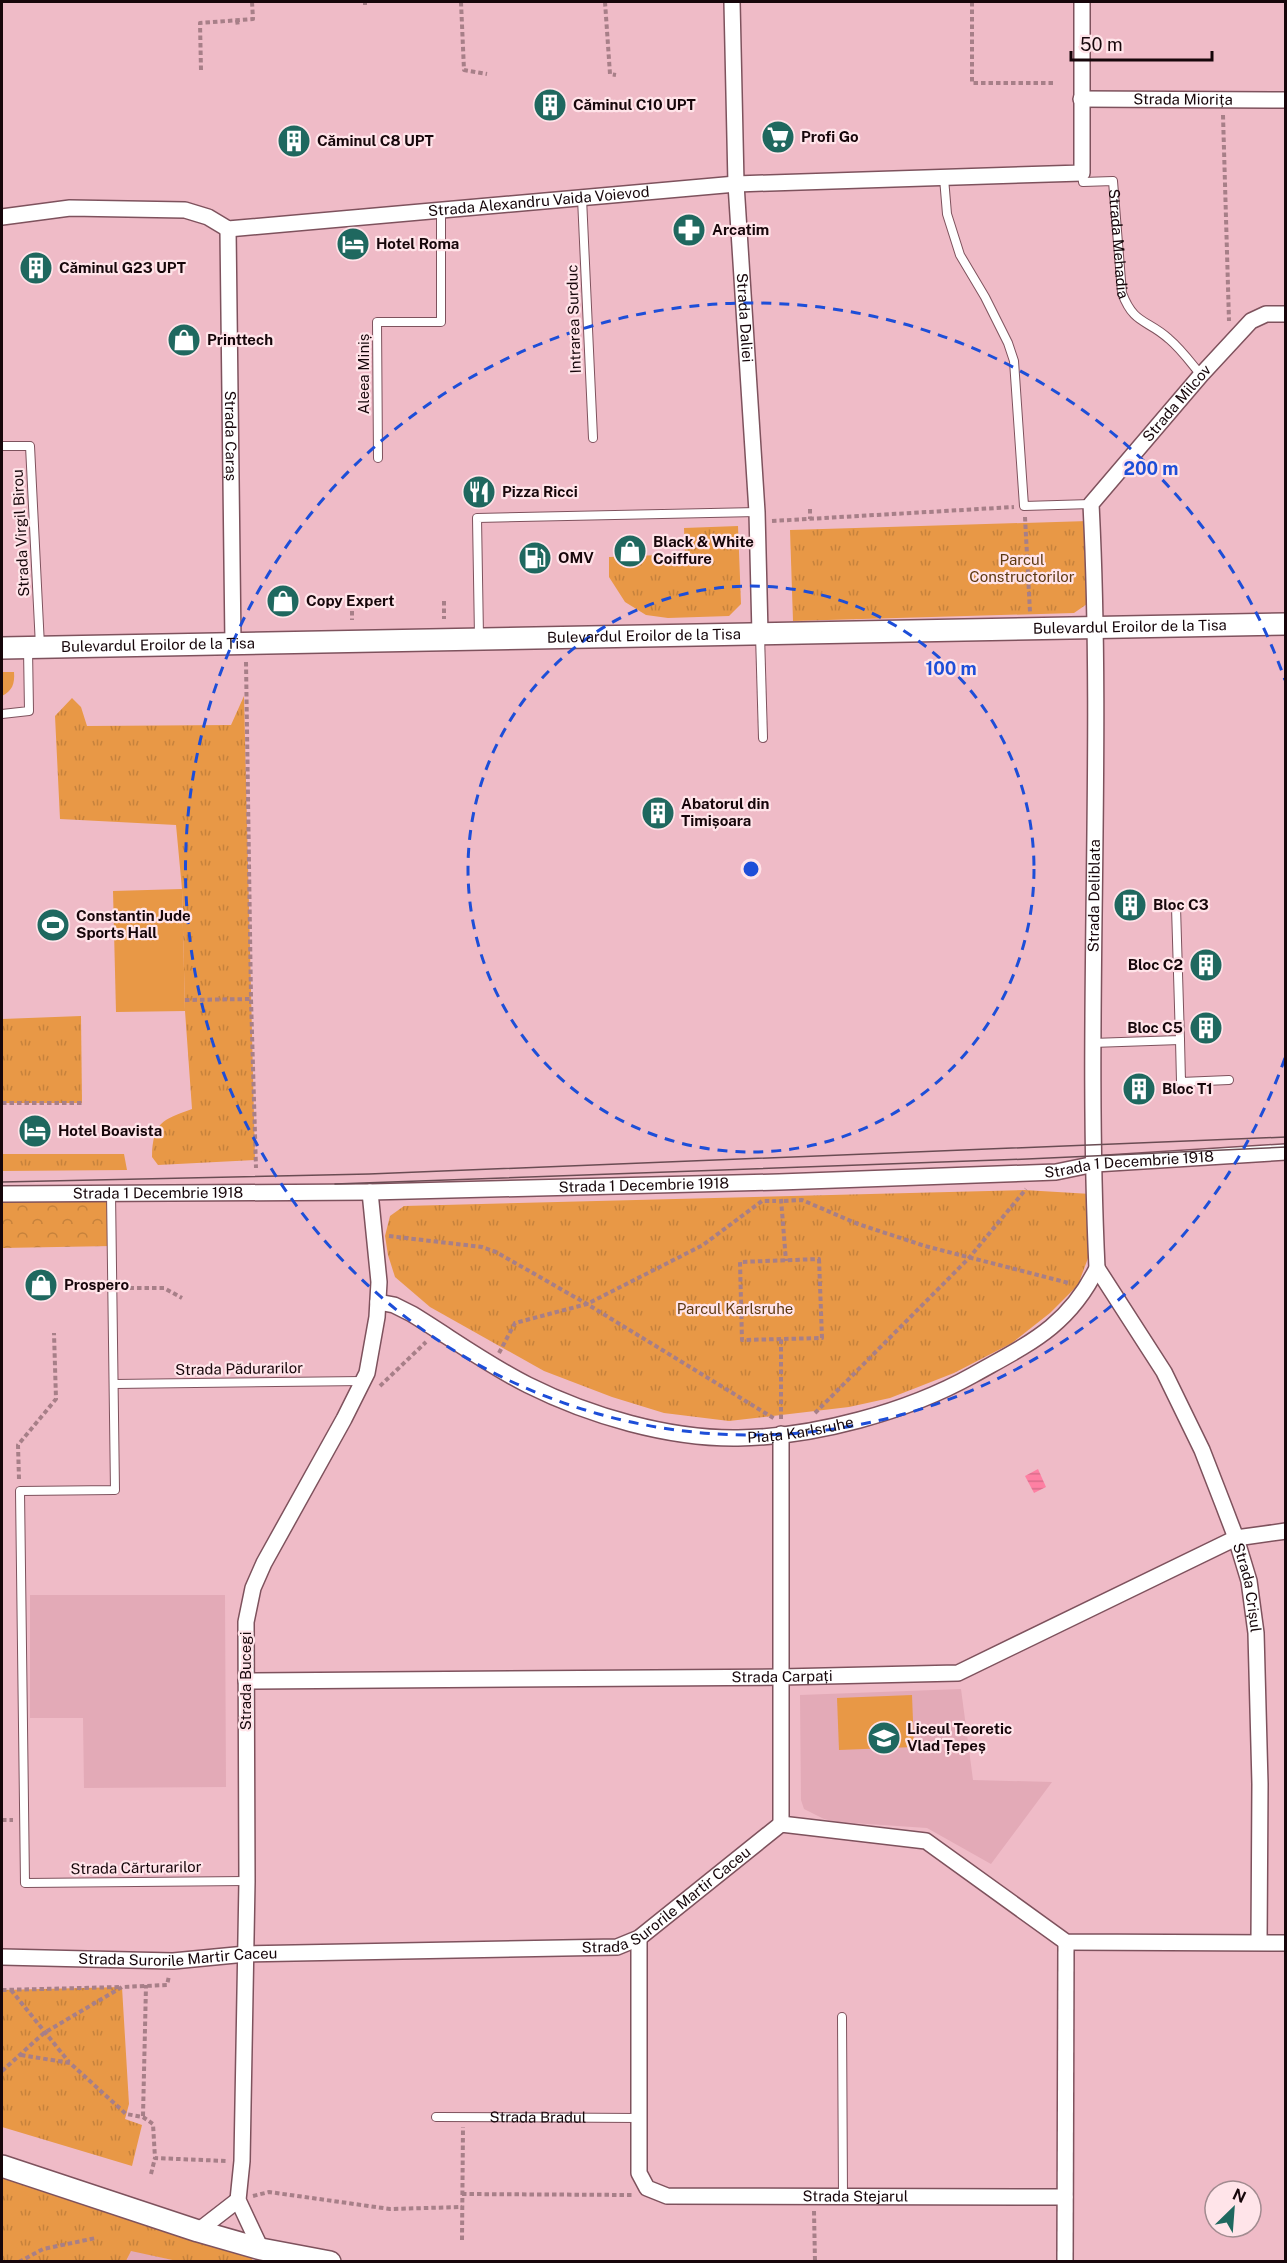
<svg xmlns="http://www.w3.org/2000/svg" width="1287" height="2263" font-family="'Public Sans',sans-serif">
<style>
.built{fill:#e3aab7}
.grass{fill:url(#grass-tufts)}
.forest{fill:url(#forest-crowns)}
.pitch{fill:#e89846}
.water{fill:url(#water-rules)}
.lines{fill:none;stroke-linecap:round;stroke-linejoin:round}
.lane-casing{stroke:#7e525d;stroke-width:10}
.street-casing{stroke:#7e525d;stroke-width:18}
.secondary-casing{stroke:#7e525d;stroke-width:24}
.path{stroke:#a77f88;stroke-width:4;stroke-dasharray:4.5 3;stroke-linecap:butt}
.lane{stroke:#fff;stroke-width:8}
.street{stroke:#fff;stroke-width:15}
.secondary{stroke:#fff;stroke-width:21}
.tram{stroke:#6a4c53;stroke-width:1.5}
.ring{fill:none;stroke:#1d4ed8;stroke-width:3;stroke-dasharray:10 8}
.labels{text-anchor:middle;stroke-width:4.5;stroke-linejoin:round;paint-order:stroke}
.street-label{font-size:15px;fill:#16060a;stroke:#ffe4e9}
.poi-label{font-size:15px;font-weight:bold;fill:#16060a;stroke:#ffe4e9;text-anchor:start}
.park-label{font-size:15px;fill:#5d3911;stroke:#ffe4e9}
.centre{fill:#1d4ed8;stroke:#ffe4e9;stroke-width:3}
.ring-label{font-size:18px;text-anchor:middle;font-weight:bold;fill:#1d4ed8;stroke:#ffe4e9;stroke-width:4.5;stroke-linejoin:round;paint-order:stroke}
</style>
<defs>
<pattern id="grass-tufts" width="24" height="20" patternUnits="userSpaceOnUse" patternTransform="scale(1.5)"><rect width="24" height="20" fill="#e89846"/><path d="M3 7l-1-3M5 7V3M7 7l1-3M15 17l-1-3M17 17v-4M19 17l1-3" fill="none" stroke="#c6823c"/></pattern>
<pattern id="forest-crowns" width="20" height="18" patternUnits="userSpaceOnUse" patternTransform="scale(1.5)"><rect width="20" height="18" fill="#e89846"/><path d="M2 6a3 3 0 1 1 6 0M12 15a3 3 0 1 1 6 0" fill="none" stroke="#c6823c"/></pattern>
<pattern id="water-rules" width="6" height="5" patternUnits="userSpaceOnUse" patternTransform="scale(1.5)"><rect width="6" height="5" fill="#fe80a3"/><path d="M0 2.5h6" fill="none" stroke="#d96d8b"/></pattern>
</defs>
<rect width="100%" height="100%" fill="#efbbc7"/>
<g class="built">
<path d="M 30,1595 L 225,1595 L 226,1787 L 84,1788 L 83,1718 L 30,1718 Z"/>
<path d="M 961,1689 L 973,1780 L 1052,1782 L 991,1864 L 927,1828 L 838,1822 L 824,1819 L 804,1809 L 801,1800 L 800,1695 Z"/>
<path d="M 131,2250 L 177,2261 L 126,2262 Z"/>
</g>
<g class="grass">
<path d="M 1088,521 L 1090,595 L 1087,604 L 1074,613 L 793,621 L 790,530 Z"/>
<path d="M 738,526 L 741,604 L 729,616 L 668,618 L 646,615 L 625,602 L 609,577 L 609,557 L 685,554 L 684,528 Z"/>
<path d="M 2,672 L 14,672 C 15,684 12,691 2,696 Z"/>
<path d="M 244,696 L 255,1160 L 158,1165 L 152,1157 C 153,1122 162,1120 192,1109 L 185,1011 L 182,889 L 176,825 L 60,819 L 55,716 L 72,698 L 81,707 L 87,726 L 231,725 Z"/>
<path d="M 81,1016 L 82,1103 L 2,1103 L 2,1019 Z"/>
<path d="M 2,1154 L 124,1154 L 127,1170 L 2,1171 Z"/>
<path d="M 1024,1190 L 1091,1194 L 1091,1250 L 1078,1285 L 1050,1313 L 1012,1343 L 954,1373 L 890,1398 L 849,1407 L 729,1421 L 664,1413 L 612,1397 L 544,1371 L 430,1307 L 395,1277 L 388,1255 L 385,1236 L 390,1216 L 404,1206 Z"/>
<path d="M 122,1987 L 129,2104 L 125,2119 L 142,2125 L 132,2166 L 2,2127 L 2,1990 Z"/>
<path d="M 2,2159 L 256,2243 L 252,2261 L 177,2261 L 131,2251 L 126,2261 L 2,2261 Z"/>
</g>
<path class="forest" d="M 111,1193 L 112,1246 L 2,1248 L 2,1194 Z"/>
<g class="pitch">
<path d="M 182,889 L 185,1011 L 116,1012 L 113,891 Z"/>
<path d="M 912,1695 L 914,1747 L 839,1750 L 837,1698 Z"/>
</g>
<path class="water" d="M 1038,1469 L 1046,1487 L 1034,1493 L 1025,1476 Z"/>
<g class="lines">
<g class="lane-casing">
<g id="lane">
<path id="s1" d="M 1082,173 L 1083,182 L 1113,181 L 1122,293 C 1134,325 1147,319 1169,339 C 1181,349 1191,363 1201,375"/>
<path d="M 944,178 L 947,214 L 960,255 L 985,297 L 1008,343 L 1014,361 L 1024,506 L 1091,504"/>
<path d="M 582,198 L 593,438"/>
<path d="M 2,446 L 30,446 L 40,646"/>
<path d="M 378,458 L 377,322 L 441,322 L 441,210"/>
<path d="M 760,635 L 763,738"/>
<path d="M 479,637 L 477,518 L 757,512"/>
<path d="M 2,714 L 29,711 L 28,649"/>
<path d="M 1180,1040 L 1181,1082 L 1229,1080"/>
<path d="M 1092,1043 L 1180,1040 L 1176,907"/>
<path d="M 111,1193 L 115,1490 L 20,1491 L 25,1883 L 247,1881"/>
<path d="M 114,1384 L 364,1381"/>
<path d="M 842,2017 L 843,2196"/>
<path id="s2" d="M 436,2117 L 639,2118"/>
</g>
</g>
<g class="street-casing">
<g id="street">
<path id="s3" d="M 732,2 L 736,184 L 757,512 L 760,634"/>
<path id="s4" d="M 1081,99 L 1286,100"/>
<path id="s5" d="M 2,217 L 70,208 L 185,210 L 208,217 L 228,229 L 736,184 L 1082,173 L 1082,2"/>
<path id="s6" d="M 228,229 L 233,644"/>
<path id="s7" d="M 2,1194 L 370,1192 L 779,1182 L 1056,1172 L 1095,1164 L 1286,1152"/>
<path id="s8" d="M 1097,1268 L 1164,1372 L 1202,1450 L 1223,1504 L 1236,1538 L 1249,1581 L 1256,1633 L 1260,1784 L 1259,1942"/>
<path id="s9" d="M 378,1302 L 394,1305 L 412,1314 C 451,1338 488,1365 528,1385 C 590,1416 669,1439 738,1438 C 814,1437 907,1412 973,1375 C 1028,1344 1068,1327 1097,1268 C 1085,1014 1104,758 1091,504 L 1201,375 L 1251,321 L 1266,314 L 1286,314"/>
<path id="s10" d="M 246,1681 L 781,1677 L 958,1673 L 1236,1538 L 1286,1531"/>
<path d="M 781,1824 L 781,1434"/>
<path id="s11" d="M 639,1938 L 639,2173 L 647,2188 L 667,2196 L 1065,2197"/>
<path id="s12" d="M 2,1957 L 173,1961 L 246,1954 L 617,1947 L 639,1938 L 781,1824 L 926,1841 L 1066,1942 L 1286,1943"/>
<path d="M 198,2231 L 238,2200"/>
<path d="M 261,2249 L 238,2200 L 242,2161 L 247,1881 L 246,1622 L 253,1588 L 264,1563 L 344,1419 L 367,1373 L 377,1317 L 379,1282 L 370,1192"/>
<path d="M 1065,2262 L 1066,1942"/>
</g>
</g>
<g class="secondary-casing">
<g id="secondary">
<path id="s13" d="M 2,648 L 1286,624"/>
<path d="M 2,2166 L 198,2231 L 261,2249 L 330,2262"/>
</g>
</g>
<g class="path">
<path d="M 365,2 L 365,5"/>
<path d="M 461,2 L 464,70 L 487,74"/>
<path d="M 605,2 L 610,74 L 616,75"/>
<path d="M 972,2 L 972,83 L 1055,83"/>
<path d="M 237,20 L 238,27"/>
<path d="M 201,70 L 200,23 L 253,19 L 252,2"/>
<path d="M 1223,115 L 1229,321"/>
<path d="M 810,509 L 810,519"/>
<path d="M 1025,517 L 1030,612"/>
<path d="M 772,521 L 1014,507"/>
<path d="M 444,601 L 444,619"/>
<path d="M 352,611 L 352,620"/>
<path d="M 246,662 L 251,999 L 256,1168"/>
<path d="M 185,1000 L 251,999"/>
<path d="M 2,1103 L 82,1103"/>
<path d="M 781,1199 L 786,1261"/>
<path d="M 784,1201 L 802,1200 L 858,1224 L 925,1246 L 1069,1283"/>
<path d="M 389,1236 L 482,1247 L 496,1252 L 587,1304 L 775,1419"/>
<path d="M 819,1259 L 822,1338 L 742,1340 L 740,1262 Z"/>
<path d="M 122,1288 L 164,1288 L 182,1298"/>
<path d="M 499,1353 L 515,1323 L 587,1304 L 703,1245 L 762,1201 L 776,1201"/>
<path d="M 380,1386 L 426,1342"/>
<path d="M 815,1413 L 969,1258 L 1026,1189"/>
<path d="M 781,1419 L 781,1339"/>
<path d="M 19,1479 L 18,1445 L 56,1399 L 54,1333"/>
<path d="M 2,1820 L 13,1820"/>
<path d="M 2,1990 L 121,1987"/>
<path d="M 11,1990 L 69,2062"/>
<path d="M 21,2055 L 70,2063 L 126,2114 L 143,2117 L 153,2124 L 155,2158 L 226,2161"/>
<path d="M 2,2071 L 44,2033 L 122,1987 L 167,1985 L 169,1976"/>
<path d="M 143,2116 L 146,1985"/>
<path d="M 151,2174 L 155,2158"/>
<path d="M 462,2194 L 633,2195"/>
<path d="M 253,2196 L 269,2192 L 390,2209 L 462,2207"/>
<path d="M 814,2211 L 815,2262"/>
<path d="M 462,2240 L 463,2127"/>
<path d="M 19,2262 L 43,2249 L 96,2238"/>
</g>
<use href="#lane" class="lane"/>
<use href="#street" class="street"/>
<use href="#secondary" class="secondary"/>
<g class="tram">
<path d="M 2,1182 L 369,1174 L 1286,1137"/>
<path d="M 335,1184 L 1027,1159 L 1286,1147"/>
</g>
</g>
<g class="ring">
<circle cx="751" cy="869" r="283"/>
<path d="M1285 1058A566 566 0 1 1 1285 680"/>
</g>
<defs>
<g id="building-disc" transform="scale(1.725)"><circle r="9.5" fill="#1f685f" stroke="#ffe4e9"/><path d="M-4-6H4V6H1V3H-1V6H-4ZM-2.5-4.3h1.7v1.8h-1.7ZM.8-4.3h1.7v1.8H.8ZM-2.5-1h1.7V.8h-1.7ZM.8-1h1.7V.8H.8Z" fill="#fff"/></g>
<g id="supermarket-disc" transform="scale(1.725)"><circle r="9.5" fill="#1f685f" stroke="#ffe4e9"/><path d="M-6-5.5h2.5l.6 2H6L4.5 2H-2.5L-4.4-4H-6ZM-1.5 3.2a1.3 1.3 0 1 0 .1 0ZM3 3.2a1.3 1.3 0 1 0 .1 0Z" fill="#fff"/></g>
<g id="pharmacy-disc" transform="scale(1.725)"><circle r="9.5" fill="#1f685f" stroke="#ffe4e9"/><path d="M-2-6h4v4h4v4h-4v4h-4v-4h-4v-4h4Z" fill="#fff"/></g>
<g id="hotel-disc" transform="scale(1.725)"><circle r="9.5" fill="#1f685f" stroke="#ffe4e9"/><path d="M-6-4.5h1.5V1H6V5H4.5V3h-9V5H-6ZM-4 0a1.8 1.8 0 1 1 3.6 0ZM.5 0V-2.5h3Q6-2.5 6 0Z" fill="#fff"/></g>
<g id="shop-disc" transform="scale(1.725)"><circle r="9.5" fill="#1f685f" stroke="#ffe4e9"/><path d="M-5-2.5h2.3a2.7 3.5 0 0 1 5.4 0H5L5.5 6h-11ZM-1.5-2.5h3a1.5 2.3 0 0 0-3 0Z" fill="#fff"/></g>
<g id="restaurant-disc" transform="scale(1.725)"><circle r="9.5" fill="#1f685f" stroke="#ffe4e9"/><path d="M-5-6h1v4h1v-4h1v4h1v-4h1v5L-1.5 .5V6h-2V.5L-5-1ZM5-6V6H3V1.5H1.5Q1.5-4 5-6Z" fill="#fff"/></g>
<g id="fuel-disc" transform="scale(1.725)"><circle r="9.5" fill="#1f685f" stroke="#ffe4e9"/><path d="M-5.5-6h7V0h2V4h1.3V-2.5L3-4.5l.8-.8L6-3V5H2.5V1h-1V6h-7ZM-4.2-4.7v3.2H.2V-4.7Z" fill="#fff"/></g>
<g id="stadium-disc" transform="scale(1.725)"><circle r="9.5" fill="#1f685f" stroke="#ffe4e9"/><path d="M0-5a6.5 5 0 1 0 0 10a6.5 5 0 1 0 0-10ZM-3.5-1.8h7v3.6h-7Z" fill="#fff"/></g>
<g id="school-disc" transform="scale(1.725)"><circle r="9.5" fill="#1f685f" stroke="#ffe4e9"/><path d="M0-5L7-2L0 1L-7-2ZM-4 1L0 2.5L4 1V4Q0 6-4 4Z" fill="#fff"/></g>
</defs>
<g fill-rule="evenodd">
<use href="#building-disc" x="550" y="105"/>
<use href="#supermarket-disc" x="778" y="137"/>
<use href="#building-disc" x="294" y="141"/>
<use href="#pharmacy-disc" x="689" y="230"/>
<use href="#hotel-disc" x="353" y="244"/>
<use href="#building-disc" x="36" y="268"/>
<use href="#shop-disc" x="184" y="340"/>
<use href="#restaurant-disc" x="479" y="492"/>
<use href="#shop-disc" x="630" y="551"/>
<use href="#fuel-disc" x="535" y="558"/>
<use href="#shop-disc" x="283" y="601"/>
<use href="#building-disc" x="658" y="813"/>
<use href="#building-disc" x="1130" y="905"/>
<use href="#stadium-disc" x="53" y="925"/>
<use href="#building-disc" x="1206" y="965"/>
<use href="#building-disc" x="1206" y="1028"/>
<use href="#building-disc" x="1139" y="1089"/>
<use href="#hotel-disc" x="35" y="1131"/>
<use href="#shop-disc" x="41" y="1285"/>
<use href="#school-disc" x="884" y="1738"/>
</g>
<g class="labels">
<g class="street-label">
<text dy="5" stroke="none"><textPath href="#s4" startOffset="102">Strada Miorița</textPath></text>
<text dy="5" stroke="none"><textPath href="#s5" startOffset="543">Strada Alexandru Vaida Voievod</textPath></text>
<text dy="5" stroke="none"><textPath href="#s1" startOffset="102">Strada Mehadia</textPath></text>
<text dy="5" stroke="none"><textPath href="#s3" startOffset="316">Strada Daliei</textPath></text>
<text transform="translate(574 319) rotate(-92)" y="5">Intrarea Surduc</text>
<text transform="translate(364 374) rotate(-90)" y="5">Aleea Miniș</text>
<text dy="5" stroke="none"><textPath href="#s9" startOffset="1700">Strada Milcov</textPath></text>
<text dy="5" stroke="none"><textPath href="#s6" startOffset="207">Strada Caraș</textPath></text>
<text transform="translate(21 533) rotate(-93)" y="5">Strada Virgil Birou</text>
<text dy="5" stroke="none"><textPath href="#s13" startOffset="1128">Bulevardul Eroilor de la Tisa</textPath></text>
<text dy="5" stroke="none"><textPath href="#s13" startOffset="642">Bulevardul Eroilor de la Tisa</textPath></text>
<text dy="5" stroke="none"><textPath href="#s13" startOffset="156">Bulevardul Eroilor de la Tisa</textPath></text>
<text dy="5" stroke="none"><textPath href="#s9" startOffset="1176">Strada Deliblata</textPath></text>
<text dy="5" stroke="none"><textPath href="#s7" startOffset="1128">Strada 1 Decembrie 1918</textPath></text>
<text dy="5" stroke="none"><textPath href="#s7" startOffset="642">Strada 1 Decembrie 1918</textPath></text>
<text dy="5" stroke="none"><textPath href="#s7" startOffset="156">Strada 1 Decembrie 1918</textPath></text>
<text transform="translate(239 1369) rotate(-1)" y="5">Strada Pădurarilor</text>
<text dy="5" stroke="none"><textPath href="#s9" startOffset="454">Piața Karlsruhe</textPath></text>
<text dy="5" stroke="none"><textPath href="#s8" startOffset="356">Strada Crișul</textPath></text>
<text dy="5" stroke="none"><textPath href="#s10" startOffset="536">Strada Carpați</textPath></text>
<text transform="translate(246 1681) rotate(-90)" y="5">Strada Bucegi</text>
<text transform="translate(136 1868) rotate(-1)" y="5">Strada Cărturarilor</text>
<text dy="5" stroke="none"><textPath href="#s12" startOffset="680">Strada Surorile Martir Caceu</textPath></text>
<text dy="5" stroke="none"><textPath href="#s12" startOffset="176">Strada Surorile Martir Caceu</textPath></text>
<text dy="5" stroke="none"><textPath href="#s2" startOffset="102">Strada Bradul</textPath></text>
<text dy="5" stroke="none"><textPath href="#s11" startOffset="462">Strada Stejarul</textPath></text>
</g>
<g class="poi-label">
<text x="573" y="110">Căminul C10 UPT</text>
<text x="801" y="142">Profi Go</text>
<text x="317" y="146">Căminul C8 UPT</text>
<text x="712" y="235">Arcatim</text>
<text x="376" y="249">Hotel Roma</text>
<text x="59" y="273">Căminul G23 UPT</text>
<text x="207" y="345">Printtech</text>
<text x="502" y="497">Pizza Ricci</text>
<text x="653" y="547">Black &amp; White<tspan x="653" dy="17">Coiffure</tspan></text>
<text x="558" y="563">OMV</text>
<text x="306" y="606">Copy Expert</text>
<text x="681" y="809">Abatorul din<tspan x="681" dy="17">Timișoara</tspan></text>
<text x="1153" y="910">Bloc C3</text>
<text x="76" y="921">Constantin Jude<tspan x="76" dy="17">Sports Hall</tspan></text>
<text x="1183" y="970" text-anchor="end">Bloc C2</text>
<text x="1183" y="1033" text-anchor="end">Bloc C5</text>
<text x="1162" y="1094">Bloc T1</text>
<text x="58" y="1136">Hotel Boavista</text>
<text x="64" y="1290">Prospero</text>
<text x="907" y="1734">Liceul Teoretic<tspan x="907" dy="17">Vlad Țepeș</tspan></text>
</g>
<g class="park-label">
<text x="1022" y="565">Parcul<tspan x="1022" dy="17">Constructorilor</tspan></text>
<text x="735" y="1314">Parcul Karlsruhe</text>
</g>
</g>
<circle cx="751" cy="869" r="9" class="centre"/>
<g class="ring-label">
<text x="1151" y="475">200 m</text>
<text x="951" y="675">100 m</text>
</g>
<rect width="1287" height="2263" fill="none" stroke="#16060a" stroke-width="6"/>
<g transform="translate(1233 2209) rotate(25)"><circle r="28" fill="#ffe4e9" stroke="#a28b90" stroke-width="1.5"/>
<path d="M0-4.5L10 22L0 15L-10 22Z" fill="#1f685f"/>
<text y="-9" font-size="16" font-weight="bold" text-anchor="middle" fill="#16060a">N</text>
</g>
<path d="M1071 51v9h141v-9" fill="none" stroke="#16060a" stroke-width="3"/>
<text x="1080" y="51" font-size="18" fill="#16060a" stroke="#ffe4e9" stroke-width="4.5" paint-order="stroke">50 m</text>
</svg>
